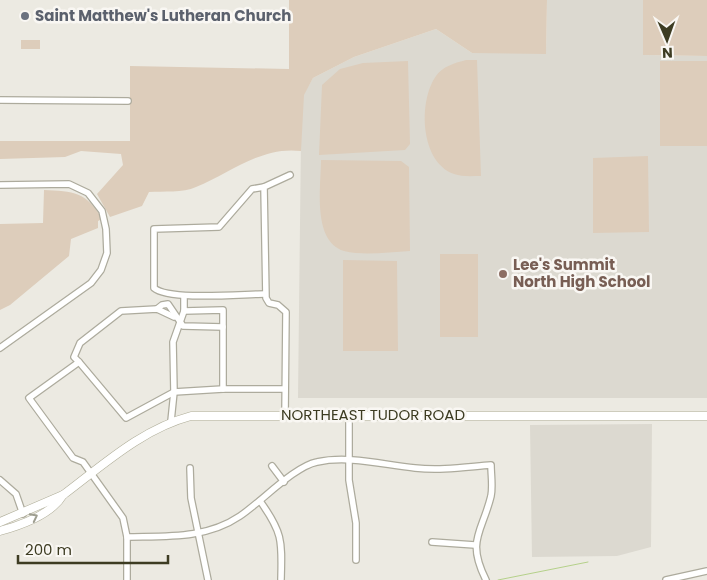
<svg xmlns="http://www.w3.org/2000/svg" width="707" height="580" font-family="Poppins,sans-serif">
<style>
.built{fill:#dcd9d0}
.green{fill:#ddcdbb}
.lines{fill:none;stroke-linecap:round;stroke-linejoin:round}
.stream{stroke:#b5d18a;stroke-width:1}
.street-casing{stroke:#adab9d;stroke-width:8}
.secondary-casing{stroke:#afad98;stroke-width:9}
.street{stroke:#fff;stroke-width:5.5}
.secondary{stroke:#fff;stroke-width:8}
.oneway{stroke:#9e9e90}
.worship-dot{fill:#6b7280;stroke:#f9f7f3;stroke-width:2}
.education-dot{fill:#8d6e63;stroke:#f9f7f3;stroke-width:2}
.labels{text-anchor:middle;stroke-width:5;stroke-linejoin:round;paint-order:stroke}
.worship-label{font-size:15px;font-weight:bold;fill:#5b616d;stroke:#f9f7f3;text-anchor:start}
.education-label{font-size:15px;font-weight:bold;fill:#785e54;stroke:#f9f7f3;text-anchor:start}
.street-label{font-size:15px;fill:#3d3c22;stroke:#f9f7f3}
</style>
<rect width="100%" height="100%" fill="#eceae2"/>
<g class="built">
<path d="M 547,0 L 643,0 L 643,55 L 707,56 L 707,398 L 298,398 L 301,138 L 303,95 L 313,78 L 354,57 L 436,29 L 472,53 L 546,53 Z"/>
<path d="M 652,424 L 651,547 L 617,556 L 532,557 L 530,425 Z"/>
</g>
<g class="green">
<path d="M 289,0 L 547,0 L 546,54 L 472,53 L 436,29 L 354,57 L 313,78 L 304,95 L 301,151 C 261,146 231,173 196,187 C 183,193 163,191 149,192 L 142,206 L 110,217 L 97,194 L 123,165 L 121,154 L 81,151 L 65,157 L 0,159 L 0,141 L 130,141 L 130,66 L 289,69 Z"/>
<path d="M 643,0 L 707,0 L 707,56 L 643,55 Z"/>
<rect x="21" y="40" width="19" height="9"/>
<path d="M 466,60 L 477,60 L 481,176 C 472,176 462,177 454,174 C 420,162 418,101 436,76 C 443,66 455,63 466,60 Z"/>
<path d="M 408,61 L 410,144 L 405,150 L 319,155 L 322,85 L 340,69 L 363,63 Z"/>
<rect x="660" y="61" width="47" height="85"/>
<path d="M 648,156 L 649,232 L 593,233 L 593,158 Z"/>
<path d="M 321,160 L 401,161 L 409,167 L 410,251 C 389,252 364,256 344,251 C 312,241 321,186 321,160 Z"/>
<path d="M 44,190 C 73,191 87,192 102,219 L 98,221 L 98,228 L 71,239 L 69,256 L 10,305 L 0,310 L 0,224 L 43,223 Z"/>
<rect x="440" y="254" width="38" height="83"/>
<path d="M 343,260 L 397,261 L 398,351 L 343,351 Z"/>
</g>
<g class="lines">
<path class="stream" d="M 498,580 L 588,562"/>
<g class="street-casing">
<g id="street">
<path d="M 0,100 L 128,101"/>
<path d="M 0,185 L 69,184 L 88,193 L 102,211 L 106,229 L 107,253 L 101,270 L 91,283 L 0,348"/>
<path d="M 264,187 L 252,189 L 219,227 L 154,229 L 154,288 C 169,301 243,294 265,294"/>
<path d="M 184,296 L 184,311 L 223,310 L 223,389"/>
<path d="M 157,309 L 162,305 L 168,304 L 183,326 L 223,327"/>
<path d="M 79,362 L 126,418 L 174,392 L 223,389 L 285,389"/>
<path d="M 285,415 L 286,312 L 278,305 L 269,303 L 266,298 L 264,187 L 290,175"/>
<path d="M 349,415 L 349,480 L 356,523 L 356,560"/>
<path d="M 171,421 L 174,392 L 173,342 L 184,311"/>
<path d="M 272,466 L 284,482"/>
<path d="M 190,468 L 191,498 L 208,580"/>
<path d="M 0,480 L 16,494 L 23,514"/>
<path d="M 260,501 C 283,533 282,541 281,579"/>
<path d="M 127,537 C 167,536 206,539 240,516 C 261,502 295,466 317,462 C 349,455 384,465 415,468 C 441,471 466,467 491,465 C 491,475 493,486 491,496 C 482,533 466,540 486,580"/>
<path d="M 432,542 L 475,545"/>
<path d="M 127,580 L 127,537 L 123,518 L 83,462 L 73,458 L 29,398 L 79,362 L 74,357 L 80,343 L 121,311 L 157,309 L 174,317"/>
<path d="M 666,580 L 707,571"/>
</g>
</g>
<g class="secondary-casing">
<g id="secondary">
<path d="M 0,522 L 63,495"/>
<path d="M 0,531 C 22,525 51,515 63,495 C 103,465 142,429 191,416 L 707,416"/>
</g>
</g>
<use href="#street" class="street"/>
<use href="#secondary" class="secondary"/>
</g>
<defs><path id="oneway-chevron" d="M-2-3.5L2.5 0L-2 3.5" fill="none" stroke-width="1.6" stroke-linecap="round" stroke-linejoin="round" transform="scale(1.25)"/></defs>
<use class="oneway" href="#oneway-chevron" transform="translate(34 517) rotate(-27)"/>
<circle class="worship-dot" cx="25" cy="16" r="5"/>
<circle class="education-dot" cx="503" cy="274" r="5"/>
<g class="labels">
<g class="worship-label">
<text x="35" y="21">Saint Matthew's Lutheran Church</text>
</g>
<g class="education-label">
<text x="513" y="270">Lee's Summit<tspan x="513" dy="17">North High School</tspan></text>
</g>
<g class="street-label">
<text x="373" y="420">NORTHEAST TUDOR ROAD</text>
</g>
</g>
<g transform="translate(667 40) rotate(178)" stroke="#f9f7f3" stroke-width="4" paint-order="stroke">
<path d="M0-4L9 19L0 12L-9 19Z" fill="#3d3c22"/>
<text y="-8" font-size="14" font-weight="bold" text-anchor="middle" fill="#3d3c22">N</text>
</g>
<path d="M18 555v8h150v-8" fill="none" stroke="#3d3c22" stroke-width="2.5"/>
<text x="25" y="555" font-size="15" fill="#3d3c22" stroke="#f9f7f3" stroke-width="4" paint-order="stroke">200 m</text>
</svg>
